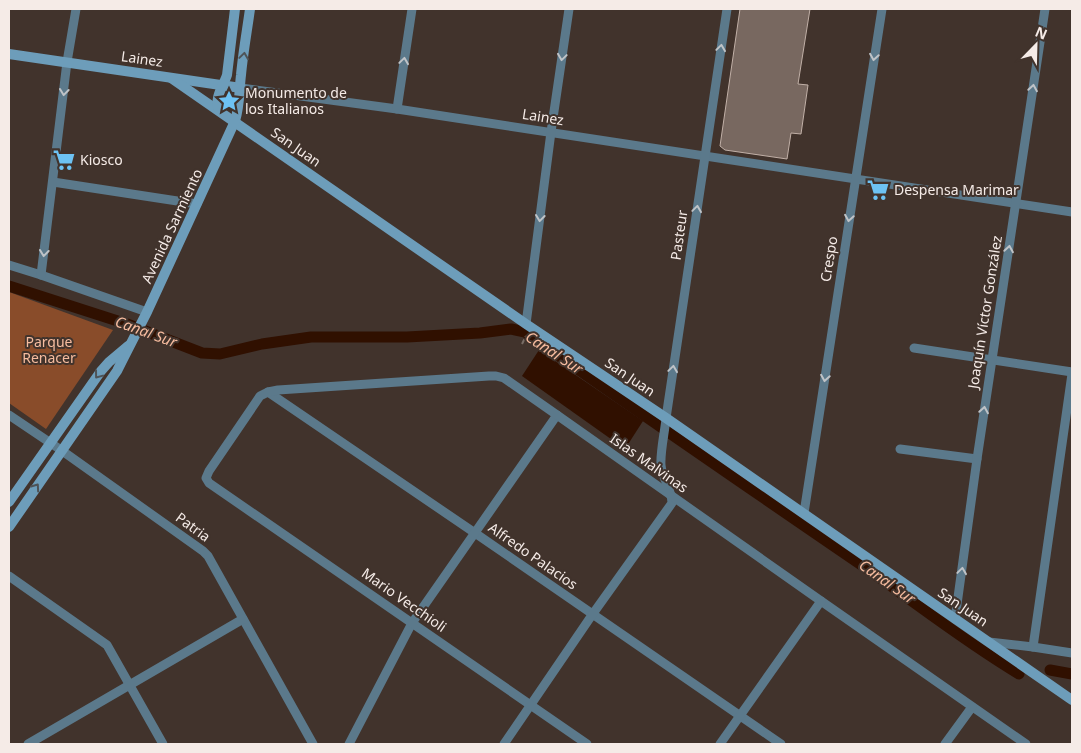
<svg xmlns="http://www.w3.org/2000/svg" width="1081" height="753" font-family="'Noto Sans',sans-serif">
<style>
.green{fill:#894c2a}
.water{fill:#301000}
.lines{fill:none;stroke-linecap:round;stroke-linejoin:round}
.canal{stroke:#301000;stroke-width:11}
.building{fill:#786860;stroke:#c1b0a7}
.path{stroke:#796d66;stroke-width:2;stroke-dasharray:5 2.5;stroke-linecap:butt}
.street{stroke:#5b798b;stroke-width:9}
.secondary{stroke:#6d9dba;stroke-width:10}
.oneway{stroke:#bfc3c7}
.oneway2{stroke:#4e5357}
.labels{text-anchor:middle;stroke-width:4;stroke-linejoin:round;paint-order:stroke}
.street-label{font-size:14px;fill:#f5ebe7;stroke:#41332c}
.poi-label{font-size:14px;fill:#f5ebe7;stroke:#41332c;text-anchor:start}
.park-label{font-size:14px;fill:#f6bc9f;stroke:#41332c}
.water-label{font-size:15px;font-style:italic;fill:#f5bb9e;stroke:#41332c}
</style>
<rect width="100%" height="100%" fill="#41332c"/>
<path class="green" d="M 9,292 L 113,330 L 46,429 L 9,403 Z"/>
<path class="water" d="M 539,350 L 643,421 L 625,449 L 522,376 Z"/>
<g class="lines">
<g class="canal">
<path d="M 9,286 L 127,324 L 202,353 L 220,354 L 262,344 L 311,337 L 407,337 L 480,333 L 511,329 L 525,332 C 635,410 746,486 857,562 C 911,599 962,640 1019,674"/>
<path d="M 1050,670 L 1072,674"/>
</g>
</g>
<path class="building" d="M 740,9 L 810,9 L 798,84 L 808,85 L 801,134 L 791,133 L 787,159 L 725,150 L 720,146 Z"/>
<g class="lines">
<path class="path" d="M 522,344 L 526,336"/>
<g class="street">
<path d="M 241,88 L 397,109 L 1072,212"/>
<path d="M 397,109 L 412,9"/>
<path d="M 53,182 L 197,204"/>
<path d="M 9,265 L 41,275 L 147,312"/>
<path d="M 41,275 L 67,62 L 76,9"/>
<path d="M 526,324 L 551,132 L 569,9"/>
<path d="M 914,348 L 1072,372"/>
<path d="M 268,392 L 475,533 L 781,744"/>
<path d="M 9,415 L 61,450 L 203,551 L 208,556 L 313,744"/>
<path d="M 900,449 L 977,459"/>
<path d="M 804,513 L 882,9"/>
<path d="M 9,576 L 107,645 L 163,744"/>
<path d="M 955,619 L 977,459 L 1045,9"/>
<path d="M 989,642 L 1033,647 L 1072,653"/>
<path d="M 1033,647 L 1072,374"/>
<path d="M 28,744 L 243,619"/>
<path d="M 349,744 L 412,623 L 557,415"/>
<path d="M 504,744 L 592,615 L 672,503 C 672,489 662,479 661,465 C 660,452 665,431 666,418 L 727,9"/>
<path d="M 587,744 L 209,483 L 206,478 L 209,471 L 260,396 L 268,392 L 278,390 L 489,376 L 496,376 L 504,378 L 557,415 L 821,601 L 1026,744"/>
<path d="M 720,744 L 821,601"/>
<path d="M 945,744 L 972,707"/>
</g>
<g class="secondary">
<path d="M 9,54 L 241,88"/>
<path d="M 171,78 L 526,324 L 666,418 L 1072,700"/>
<path d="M 219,110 C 214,97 223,87 227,75 L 235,9"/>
<path d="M 9,502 L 101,371 L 109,362 L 128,346"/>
<path d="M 9,527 L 117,371 L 122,361 L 147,312 L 235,121 C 240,105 239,91 241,75 C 243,53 247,31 250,9"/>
</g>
</g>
<defs><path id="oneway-chevron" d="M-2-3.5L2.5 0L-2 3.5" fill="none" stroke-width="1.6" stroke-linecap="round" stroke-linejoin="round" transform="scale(1.25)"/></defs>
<g class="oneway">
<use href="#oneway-chevron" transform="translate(721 48) rotate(-82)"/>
<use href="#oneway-chevron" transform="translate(562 57) rotate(98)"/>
<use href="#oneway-chevron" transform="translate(874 57) rotate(99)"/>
<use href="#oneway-chevron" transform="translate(404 61) rotate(-82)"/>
<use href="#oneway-chevron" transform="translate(1033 88) rotate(-81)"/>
<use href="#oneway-chevron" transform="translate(64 92) rotate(97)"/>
<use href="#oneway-chevron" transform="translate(697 209) rotate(-82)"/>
<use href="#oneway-chevron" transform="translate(540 218) rotate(97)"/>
<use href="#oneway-chevron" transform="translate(849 218) rotate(99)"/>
<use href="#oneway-chevron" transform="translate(1009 249) rotate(-81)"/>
<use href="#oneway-chevron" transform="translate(44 253) rotate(97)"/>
<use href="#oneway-chevron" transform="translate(673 369) rotate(-82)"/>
<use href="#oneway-chevron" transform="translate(825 378) rotate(99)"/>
<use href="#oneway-chevron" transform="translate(984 410) rotate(-81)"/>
<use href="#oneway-chevron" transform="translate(962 571) rotate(-82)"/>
</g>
<g class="oneway2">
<use href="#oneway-chevron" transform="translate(244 56) rotate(-82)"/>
<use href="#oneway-chevron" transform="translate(98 375) rotate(127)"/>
<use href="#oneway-chevron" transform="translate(36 487) rotate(-55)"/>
</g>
<defs>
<g id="sight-bare" transform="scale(1.725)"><path d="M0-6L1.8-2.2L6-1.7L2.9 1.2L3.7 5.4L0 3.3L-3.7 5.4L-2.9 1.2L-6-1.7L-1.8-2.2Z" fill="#6dc2f3" stroke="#41332c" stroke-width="2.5" paint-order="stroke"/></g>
<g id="supermarket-bare" transform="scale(1.725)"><path d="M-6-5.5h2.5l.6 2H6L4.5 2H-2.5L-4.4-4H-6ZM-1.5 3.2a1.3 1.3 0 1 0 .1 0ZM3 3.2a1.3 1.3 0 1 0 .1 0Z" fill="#6dc2f3" stroke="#41332c" stroke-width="2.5" paint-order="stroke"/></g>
</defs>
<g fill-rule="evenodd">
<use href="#sight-bare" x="229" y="101"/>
<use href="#supermarket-bare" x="64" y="160"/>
<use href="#supermarket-bare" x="878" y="190"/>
</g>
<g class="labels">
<g class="street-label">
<text transform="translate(142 59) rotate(8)" y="5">Lainez</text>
<text transform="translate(543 117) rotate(9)" y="5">Lainez</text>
<text transform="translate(296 147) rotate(35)" y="5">San Juan</text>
<text transform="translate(172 226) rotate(-65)" y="5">Avenida Sarmiento</text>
<text transform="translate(679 235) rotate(-82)" y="5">Pasteur</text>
<text transform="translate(829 259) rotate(-81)" y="5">Crespo</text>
<text transform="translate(985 312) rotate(-81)" y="5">Joaquín Víctor González</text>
<text transform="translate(630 377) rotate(34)" y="5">San Juan</text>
<text transform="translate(649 463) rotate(35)" y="5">Islas Malvinas</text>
<text transform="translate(193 527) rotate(36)" y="5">Patria</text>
<text transform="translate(533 556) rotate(35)" y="5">Alfredo Palacios</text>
<text transform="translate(404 600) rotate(35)" y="5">Mario Vecchioli</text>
<text transform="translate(963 607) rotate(34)" y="5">San Juan</text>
</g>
<g class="poi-label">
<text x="245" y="98">Monumento de<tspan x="245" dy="16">los Italianos</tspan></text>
<text x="80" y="165">Kiosco</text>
<text x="894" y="195">Despensa Marimar</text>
</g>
<g class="park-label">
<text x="49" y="347">Parque<tspan x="49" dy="16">Renacer</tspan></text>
</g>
<g class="water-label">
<text transform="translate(146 332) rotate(20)" y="5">Canal Sur</text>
<text transform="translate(554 353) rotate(33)" y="5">Canal Sur</text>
<text transform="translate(887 582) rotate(35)" y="5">Canal Sur</text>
</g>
</g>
<rect width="1081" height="753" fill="none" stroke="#f5ebe7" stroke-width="20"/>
<g transform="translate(1036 45) rotate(23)" stroke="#41332c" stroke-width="4" paint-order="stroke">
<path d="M0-4L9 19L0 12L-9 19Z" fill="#f5ebe7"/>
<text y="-8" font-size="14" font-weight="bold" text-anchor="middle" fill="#f5ebe7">N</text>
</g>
</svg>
